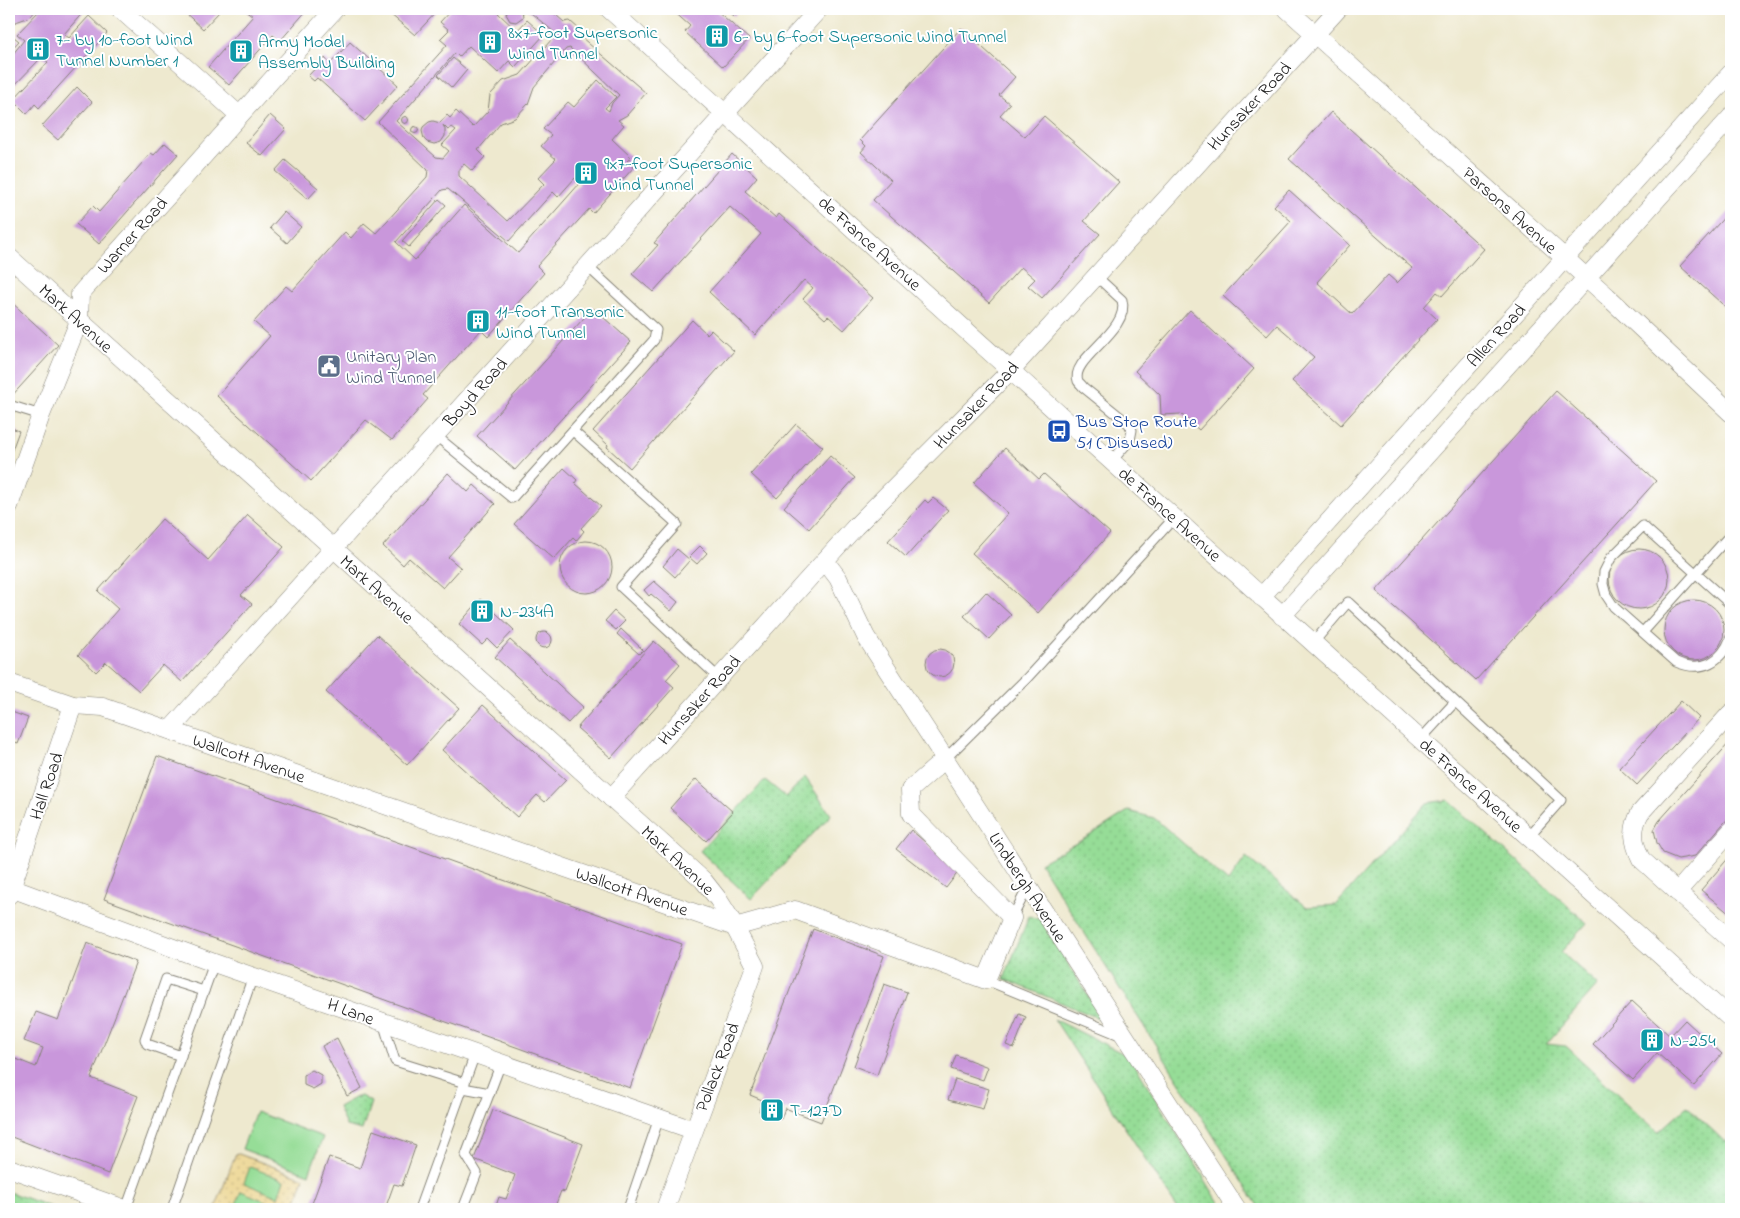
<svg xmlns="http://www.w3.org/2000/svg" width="1740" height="1218" font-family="'Indie Flower',sans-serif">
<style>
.grass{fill:url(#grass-dots);stroke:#597c5a}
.sand{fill:url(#sand-dots);stroke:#857b5d}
.pitch{fill:#96dd97;stroke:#597c5a}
.building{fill:#c997db;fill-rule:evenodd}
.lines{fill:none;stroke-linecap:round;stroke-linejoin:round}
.service-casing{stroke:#858276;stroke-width:11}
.minor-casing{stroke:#858276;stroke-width:19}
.service{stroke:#fff;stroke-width:9}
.minor{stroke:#fff;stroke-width:18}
.labels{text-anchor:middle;stroke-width:4;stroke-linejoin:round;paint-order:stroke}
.culture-label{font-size:18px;fill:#0d838f;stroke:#fff;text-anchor:start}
.street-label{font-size:18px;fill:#1c1c1c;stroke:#fff}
.service-label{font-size:18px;fill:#4e5e75;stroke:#fff;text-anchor:start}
.transit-label{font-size:18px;fill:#164399;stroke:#fff;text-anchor:start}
</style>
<defs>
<pattern id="grass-dots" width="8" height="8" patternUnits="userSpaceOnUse" patternTransform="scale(1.25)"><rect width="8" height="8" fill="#96dd97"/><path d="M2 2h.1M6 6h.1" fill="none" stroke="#81bd82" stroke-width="1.8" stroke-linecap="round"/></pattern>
<pattern id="sand-dots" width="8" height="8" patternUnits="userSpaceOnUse" patternTransform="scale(1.25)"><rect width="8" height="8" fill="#eeda9e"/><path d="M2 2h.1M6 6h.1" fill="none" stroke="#ccba88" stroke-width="1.8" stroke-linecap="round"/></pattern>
</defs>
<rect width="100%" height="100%" fill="#fff"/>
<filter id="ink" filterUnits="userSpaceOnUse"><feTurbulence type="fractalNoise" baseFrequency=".02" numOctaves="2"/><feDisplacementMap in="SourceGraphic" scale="10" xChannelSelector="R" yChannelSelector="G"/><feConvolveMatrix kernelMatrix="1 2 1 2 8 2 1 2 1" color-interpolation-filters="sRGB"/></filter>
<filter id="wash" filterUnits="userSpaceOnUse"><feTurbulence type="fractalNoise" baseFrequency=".0096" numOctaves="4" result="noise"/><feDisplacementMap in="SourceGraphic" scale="20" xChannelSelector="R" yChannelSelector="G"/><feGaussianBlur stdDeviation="1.12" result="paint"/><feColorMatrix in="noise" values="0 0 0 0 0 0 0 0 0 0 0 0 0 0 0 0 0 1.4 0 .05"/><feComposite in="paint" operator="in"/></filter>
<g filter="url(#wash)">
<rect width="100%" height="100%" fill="#eee9cf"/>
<g class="grass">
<path d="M 805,777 L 831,815 L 751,899 L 700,851 L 765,780 L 786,797 Z"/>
<path d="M 1448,800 L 1587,923 L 1561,952 L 1598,985 L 1546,1044 L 1566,1046 L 1658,1132 L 1687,1106 L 1725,1142 L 1731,1136 L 1731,1209 L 1260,1209 L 1040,863 L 1089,836 L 1128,811 L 1154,818 L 1228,882 L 1246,857 L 1307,907 L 1336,905 L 1427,803 Z"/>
<path d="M 1029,916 L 1041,920 L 1103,1020 L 1004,979 Z"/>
<path d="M 1054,1019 L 1130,1057 L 1223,1209 L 1178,1209 Z"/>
<path d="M 361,1096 L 371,1102 L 362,1130 L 346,1126 L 338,1107 L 354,1098 Z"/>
<path d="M 9,1192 L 57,1209 L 9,1209 Z"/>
</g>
<path class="sand" d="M 236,1153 L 304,1178 L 293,1209 L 215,1209 Z"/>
<g class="pitch">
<path d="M 256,1112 L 323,1137 L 309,1174 L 242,1149 Z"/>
<path d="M 250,1167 L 284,1180 L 278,1197 L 244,1183 Z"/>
<path d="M 241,1191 L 275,1205 L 274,1209 L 240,1209 L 235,1207 Z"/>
</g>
<g id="blocks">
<g class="building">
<path d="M 9,9 L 86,9 L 64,34 L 69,38 L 89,16 L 107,33 L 39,108 L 35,104 L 27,114 L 13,100 L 48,62 L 42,57 L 9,91 L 9,59 L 24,40 L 17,34 L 39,11 L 37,9 L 30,17 L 13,23 L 9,28 Z"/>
<path d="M 181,9 L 215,9 L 219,12 L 203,29 Z"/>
<path d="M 244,9 L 308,9 L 280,41 L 273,35 L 229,85 L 208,67 L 253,16 Z"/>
<path d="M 384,9 L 439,9 L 415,35 Z"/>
<path d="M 452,9 L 501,9 L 498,13 L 517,31 L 527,20 L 544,35 L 515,67 L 509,61 L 498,73 L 469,46 L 459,57 L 455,53 L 396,121 L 436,157 L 443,158 L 449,151 L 442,145 L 456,130 L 452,127 L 448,130 L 443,125 L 445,129 L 445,136 L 441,142 L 434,144 L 427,142 L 424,139 L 422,131 L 423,127 L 429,122 L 433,121 L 440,123 L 447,115 L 450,118 L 456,111 L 473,127 L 488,111 L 490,95 L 503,81 L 520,75 L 552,39 L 554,32 L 526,9 L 549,9 L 564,22 L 570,21 L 579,29 L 581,37 L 646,93 L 627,115 L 618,120 L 624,125 L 612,139 L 631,157 L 627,161 L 634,167 L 593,213 L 589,209 L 537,266 L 544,273 L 488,337 L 481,330 L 423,395 L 428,399 L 392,440 L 366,420 L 311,481 L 217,396 L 270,336 L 254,322 L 286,286 L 292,291 L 345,232 L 351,238 L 364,223 L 376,233 L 427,177 L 428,170 L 378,122 L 447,45 L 440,39 L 449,30 L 440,22 ZM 570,48 L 619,95 L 612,103 L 609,111 L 605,108 L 616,97 L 598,80 L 574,107 L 568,102 L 543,129 L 551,135 L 541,146 L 556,159 L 538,178 L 544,184 L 508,221 L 459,176 L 459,170 L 464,164 L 472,171 L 485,157 L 478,150 L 501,123 L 515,118 L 528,104 L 534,87 L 566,49 ZM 575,178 L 580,183 L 518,253 L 464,205 L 415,260 L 396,242 L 442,190 L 448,189 L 509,241 L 553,192 L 558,197 Z"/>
<path d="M 508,9 L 522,9 L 523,17 L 516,22 L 510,21 L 506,14 Z"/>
<path d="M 671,9 L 715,9 L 749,39 L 723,67 L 685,32 L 690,26 Z"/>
<path d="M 726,9 L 741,9 L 734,16 Z"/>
<path d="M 961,28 L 1015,77 L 999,95 L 1010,104 L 1000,115 L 1025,137 L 1044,116 L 1119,182 L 1084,221 L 1100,234 L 1042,298 L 1028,286 L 1035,279 L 1021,267 L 989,303 L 873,200 L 891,180 L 861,152 L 866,146 L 860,140 Z"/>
<path d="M 9,33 L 19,41 L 9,52 Z"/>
<path d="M 350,42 L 398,85 L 365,121 L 317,78 L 314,81 L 308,76 L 325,58 L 330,64 Z"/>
<path d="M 453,58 L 467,70 L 452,88 L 438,75 Z"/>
<path d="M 77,87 L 92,102 L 58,140 L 42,126 Z"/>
<path d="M 1331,112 L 1484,249 L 1442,296 L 1437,292 L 1424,307 L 1437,319 L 1341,425 L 1292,381 L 1314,357 L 1277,325 L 1267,336 L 1223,296 L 1291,221 L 1274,206 L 1289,190 L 1350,245 L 1317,282 L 1352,314 L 1388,275 L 1397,283 L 1412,268 L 1289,159 Z"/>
<path d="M 270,115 L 286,129 L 262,156 L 246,143 Z"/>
<circle cx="405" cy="120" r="3.5"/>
<circle cx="415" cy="130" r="3.5"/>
<path d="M 165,143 L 178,154 L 99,244 L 76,224 L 93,206 L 99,212 L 151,153 L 154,155 Z"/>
<path d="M 732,154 L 757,177 L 745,191 L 776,218 L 779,214 L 873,298 L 844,330 L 828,316 L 825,319 L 803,299 L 813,288 L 804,280 L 755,335 L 709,292 L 761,234 L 730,207 L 653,292 L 632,274 L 658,245 L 654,243 Z"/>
<path d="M 285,160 L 318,188 L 308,199 L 275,171 Z"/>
<path d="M 439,199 L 446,205 L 409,247 L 402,241 Z"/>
<path d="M 284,212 L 301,227 L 287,243 L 270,228 Z"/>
<path d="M 1729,212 L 1731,214 L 1731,312 L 1680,266 Z"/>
<path d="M 9,300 L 58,345 L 9,399 Z"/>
<path d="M 593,308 L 631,342 L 515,470 L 477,436 Z"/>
<path d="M 1190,310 L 1254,369 L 1199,430 L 1181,414 L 1161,415 L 1160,395 L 1135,371 Z"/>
<path d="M 692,320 L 707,334 L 711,330 L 734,351 L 630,468 L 607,447 L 608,445 L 593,431 Z"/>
<path d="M 1556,391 L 1656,481 L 1476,680 L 1376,591 Z"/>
<path d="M 796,424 L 823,447 L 777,498 L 751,474 Z"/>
<path d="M 9,427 L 19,431 L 9,458 Z"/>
<path d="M 1005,448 L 1039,479 L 1044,474 L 1110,533 L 1038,613 L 972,553 L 1008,513 L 974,483 Z"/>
<path d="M 830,456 L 855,478 L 809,529 L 784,507 Z"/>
<path d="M 564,468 L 577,480 L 575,483 L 601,506 L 581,528 L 584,531 L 576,541 L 573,538 L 554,559 L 514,524 Z"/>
<path d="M 448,473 L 468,492 L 474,485 L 495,504 L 448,557 L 461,568 L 443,588 L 409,558 L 403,565 L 383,546 Z"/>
<path d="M 933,498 L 948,510 L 906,557 L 888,541 L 925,500 L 928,503 Z"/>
<path d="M 248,515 L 284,547 L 241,595 L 252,604 L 182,682 L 163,665 L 139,691 L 106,662 L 96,672 L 78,655 L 118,609 L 98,591 L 162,519 L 208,560 Z"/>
<circle cx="586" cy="567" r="26"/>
<path d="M 700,546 L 707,553 L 697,564 L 689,557 Z"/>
<path d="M 677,549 L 690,560 L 675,577 L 663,566 Z"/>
<circle cx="1639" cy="579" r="30"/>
<path d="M 654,581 L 678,602 L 671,611 L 651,594 L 649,596 L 644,590 Z"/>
<path d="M 986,592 L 1011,615 L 989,639 L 964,616 Z"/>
<path d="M 481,599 L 514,630 L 497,648 L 488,639 L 482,645 L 459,624 Z"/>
<circle cx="1694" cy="630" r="30"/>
<path d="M 614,611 L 625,621 L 616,630 L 605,621 Z"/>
<path d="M 621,629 L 643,650 L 639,654 L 617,634 Z"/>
<circle cx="544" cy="640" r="8"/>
<path d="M 377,635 L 459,708 L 407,765 L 326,692 Z"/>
<path d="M 510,640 L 583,707 L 568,723 L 495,657 Z"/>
<path d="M 654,641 L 680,664 L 666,680 L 674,687 L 611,758 L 577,728 Z"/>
<circle cx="940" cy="663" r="14"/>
<path d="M 1681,701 L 1699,718 L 1637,785 L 1619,768 Z"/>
<path d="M 483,705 L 566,780 L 545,802 L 537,795 L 517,817 L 442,750 Z"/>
<path d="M 9,711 L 28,718 L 18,744 L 9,740 Z"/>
<path d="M 1731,741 L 1731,815 L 1695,856 L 1678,859 L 1663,853 L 1657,843 L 1654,830 L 1659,821 Z"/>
<path d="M 157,756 L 682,944 L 630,1088 L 104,899 Z"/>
<path d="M 696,779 L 733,812 L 706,841 L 670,808 Z"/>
<path d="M 911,830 L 959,871 L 946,888 L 896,849 Z"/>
<path d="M 1731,855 L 1731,915 L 1701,890 Z"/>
<path d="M 813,929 L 884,956 L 821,1122 L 785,1108 L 781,1119 L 759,1111 L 762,1100 L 750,1095 Z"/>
<path d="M 87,943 L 136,962 L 91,1078 L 138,1096 L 108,1174 L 9,1136 L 9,1078 L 16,1059 L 36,1067 L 43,1048 L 24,1041 L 36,1012 L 58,1020 Z"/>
<path d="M 884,984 L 907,992 L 877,1075 L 854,1066 Z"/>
<path d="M 1632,1001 L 1670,1036 L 1685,1020 L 1722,1054 L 1694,1086 L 1657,1053 L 1633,1080 L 1593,1044 Z"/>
<path d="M 1019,1014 L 1026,1017 L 1014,1048 L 1006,1045 Z"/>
<path d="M 337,1038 L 362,1088 L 347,1096 L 322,1046 Z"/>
<path d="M 956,1055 L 988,1067 L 983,1080 L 951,1069 Z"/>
<path d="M 312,1070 L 321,1075 L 321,1084 L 313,1089 L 304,1085 L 304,1075 Z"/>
<path d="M 955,1079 L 989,1089 L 983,1109 L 948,1100 Z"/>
<path d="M 493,1110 L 583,1144 L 565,1192 L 561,1191 L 554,1209 L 495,1209 L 499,1197 L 506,1199 L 515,1175 L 474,1159 Z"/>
<path d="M 373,1130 L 416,1145 L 402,1186 L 394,1184 L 385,1209 L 310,1209 L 329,1157 L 360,1168 Z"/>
</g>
</g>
</g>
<g filter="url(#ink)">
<use href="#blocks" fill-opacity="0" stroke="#858276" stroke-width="1"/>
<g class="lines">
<g class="service-casing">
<g id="service">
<path d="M 1096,276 L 1122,300 C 1131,331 1069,359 1078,381 C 1079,383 1082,385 1083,387 L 1129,424 L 1132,430 L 1130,440 L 1111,462"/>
<path d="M 9,405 L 41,415"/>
<path d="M 573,431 L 677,524 L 621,587 L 719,678"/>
<path d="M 435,435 L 512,498 L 654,340 L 656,330 L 587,266"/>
<path d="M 1731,605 L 1643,526 L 1611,558 L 1604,572 L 1603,584 L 1606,595 L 1614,607 L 1676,662 C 1702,673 1722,662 1731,637"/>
<path d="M 1643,632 L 1731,534"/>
<path d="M 1313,643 L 1348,602 L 1561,800 L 1528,837"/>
<path d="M 1420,740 L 1455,702"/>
<path d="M 945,759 L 1027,678 L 1174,518"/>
<path d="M 1012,918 L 1028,887"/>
<path d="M 986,980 L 1122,1036"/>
<path d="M 383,1022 L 395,1061 L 465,1083"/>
<path d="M 181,1056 L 147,1044 L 145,1039 L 166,979 L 204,991"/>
<path d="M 463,1088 L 490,1093"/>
<path d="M 126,1209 L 214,963"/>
<path d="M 172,1209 L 253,976"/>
<path d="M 419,1209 L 475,1054"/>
<path d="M 463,1209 L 477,1173 L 466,1155 L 501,1063"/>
<path d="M 628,1209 L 659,1118"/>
</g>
</g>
<g class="minor-casing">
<g id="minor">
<path d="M 120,9 L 239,115"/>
<path d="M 609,9 L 1731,1019"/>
<path d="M 1287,9 L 1607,296 L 1731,413"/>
<path d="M 9,257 L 703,880 L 718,899 L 730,918 L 755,966 L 665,1209"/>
<path d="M 9,506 L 41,415 L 79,321 L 80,294 L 335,9"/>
<path d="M 825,561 L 838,578 L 866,637 L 1237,1209"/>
<path d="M 1261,597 L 1731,73"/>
<path d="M 1282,616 L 1731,117"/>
<path d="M 9,683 L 73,705 L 103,707 L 735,927 L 795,910 L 986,980 L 1012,918 L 911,814 L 910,790 L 945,759"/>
<path d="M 1731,713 L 1640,813 C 1631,830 1633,842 1641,859 L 1731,940"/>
<path d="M 170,730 L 819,9"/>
<path d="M 611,798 L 855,527 L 1011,370 L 1338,9"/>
<path d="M 11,888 L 214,963 L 693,1130"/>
<path d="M 1677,892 L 1731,831"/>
<path d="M 9,895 L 73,705"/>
<path d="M 9,1168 L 125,1209"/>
</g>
</g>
<use href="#service" class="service"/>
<use href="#minor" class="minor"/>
</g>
</g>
<defs>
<g id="building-square" transform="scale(1.25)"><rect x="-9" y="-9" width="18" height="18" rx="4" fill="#0f9aa8" stroke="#fff"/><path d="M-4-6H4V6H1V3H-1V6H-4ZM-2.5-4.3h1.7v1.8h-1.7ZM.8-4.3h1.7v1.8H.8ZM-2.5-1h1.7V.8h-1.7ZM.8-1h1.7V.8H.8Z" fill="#fff"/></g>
<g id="civic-square" transform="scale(1.25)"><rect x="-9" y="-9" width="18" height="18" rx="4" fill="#5c6f8a" stroke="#fff"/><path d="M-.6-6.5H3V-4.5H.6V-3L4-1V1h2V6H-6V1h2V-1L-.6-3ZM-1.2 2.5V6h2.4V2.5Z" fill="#fff"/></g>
<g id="bus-square" transform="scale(1.25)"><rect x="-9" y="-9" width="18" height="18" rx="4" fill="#1a4fb4" stroke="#fff"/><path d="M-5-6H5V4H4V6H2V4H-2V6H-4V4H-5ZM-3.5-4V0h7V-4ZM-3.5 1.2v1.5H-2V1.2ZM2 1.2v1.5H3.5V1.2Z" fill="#fff"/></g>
</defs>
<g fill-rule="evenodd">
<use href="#building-square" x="717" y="36"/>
<use href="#building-square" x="490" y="42"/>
<use href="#building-square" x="38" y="49"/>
<use href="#building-square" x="241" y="51"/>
<use href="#building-square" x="586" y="173"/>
<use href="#building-square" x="478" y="321"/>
<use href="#civic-square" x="329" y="366"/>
<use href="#bus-square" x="1059" y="431"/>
<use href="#building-square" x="482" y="611"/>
<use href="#building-square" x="1652" y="1040"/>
<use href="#building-square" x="772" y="1110"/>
</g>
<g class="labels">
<g class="culture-label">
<text x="508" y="38">8x7-foot Supersonic<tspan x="508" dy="21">Wind Tunnel</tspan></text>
<text x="734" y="42">6- by 6-foot Supersonic Wind Tunnel</text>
<text x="56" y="45">7- by 10-foot Wind<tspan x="56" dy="21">Tunnel Number 1</tspan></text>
<text x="258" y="47">Army Model<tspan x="258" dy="21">Assembly Building</tspan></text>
<text x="604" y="169">9x7-foot Supersonic<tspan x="604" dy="21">Wind Tunnel</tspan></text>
<text x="496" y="317">11-foot Transonic<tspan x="496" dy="21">Wind Tunnel</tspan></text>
<text x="500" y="617">N-234A</text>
<text x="1670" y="1046">N-254</text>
<text x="790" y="1116">T-127D</text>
</g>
<g class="street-label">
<text transform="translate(1249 106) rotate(-47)" y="6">Hunsaker Road</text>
<text transform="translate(1510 210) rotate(42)" y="6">Parsons Avenue</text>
<text transform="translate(132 235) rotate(-48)" y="6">Warner Road</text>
<text transform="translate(870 243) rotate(42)" y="6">de France Avenue</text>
<text transform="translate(76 318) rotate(42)" y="6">Mark Avenue</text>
<text transform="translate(1496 335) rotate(-48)" y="6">Allen Road</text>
<text transform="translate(475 392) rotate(-48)" y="6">Boyd Road</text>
<text transform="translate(976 405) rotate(-46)" y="6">Hunsaker Road</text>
<text transform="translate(1170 514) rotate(42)" y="6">de France Avenue</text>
<text transform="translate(377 589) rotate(42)" y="6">Mark Avenue</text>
<text transform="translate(699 700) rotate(-48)" y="6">Hunsaker Road</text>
<text transform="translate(249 758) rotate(19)" y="6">Wallcott Avenue</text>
<text transform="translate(1471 785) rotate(42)" y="6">de France Avenue</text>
<text transform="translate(46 786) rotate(-71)" y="6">Hall Road</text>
<text transform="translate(678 860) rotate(43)" y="6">Mark Avenue</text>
<text transform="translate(1028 887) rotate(57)" y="6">Lindbergh Avenue</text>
<text transform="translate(632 891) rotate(19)" y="6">Wallcott Avenue</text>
<text transform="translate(351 1011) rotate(20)" y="6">H Lane</text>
<text transform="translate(717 1067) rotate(-69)" y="6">Pollack Road</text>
</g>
<g class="service-label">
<text x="346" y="362">Unitary Plan<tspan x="346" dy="21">Wind Tunnel</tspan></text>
</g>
<g class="transit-label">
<text x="1076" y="427">Bus Stop Route<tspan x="1076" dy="21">51 (Disused)</tspan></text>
</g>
</g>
<rect width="1740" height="1218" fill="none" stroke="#fff" stroke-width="30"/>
</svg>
